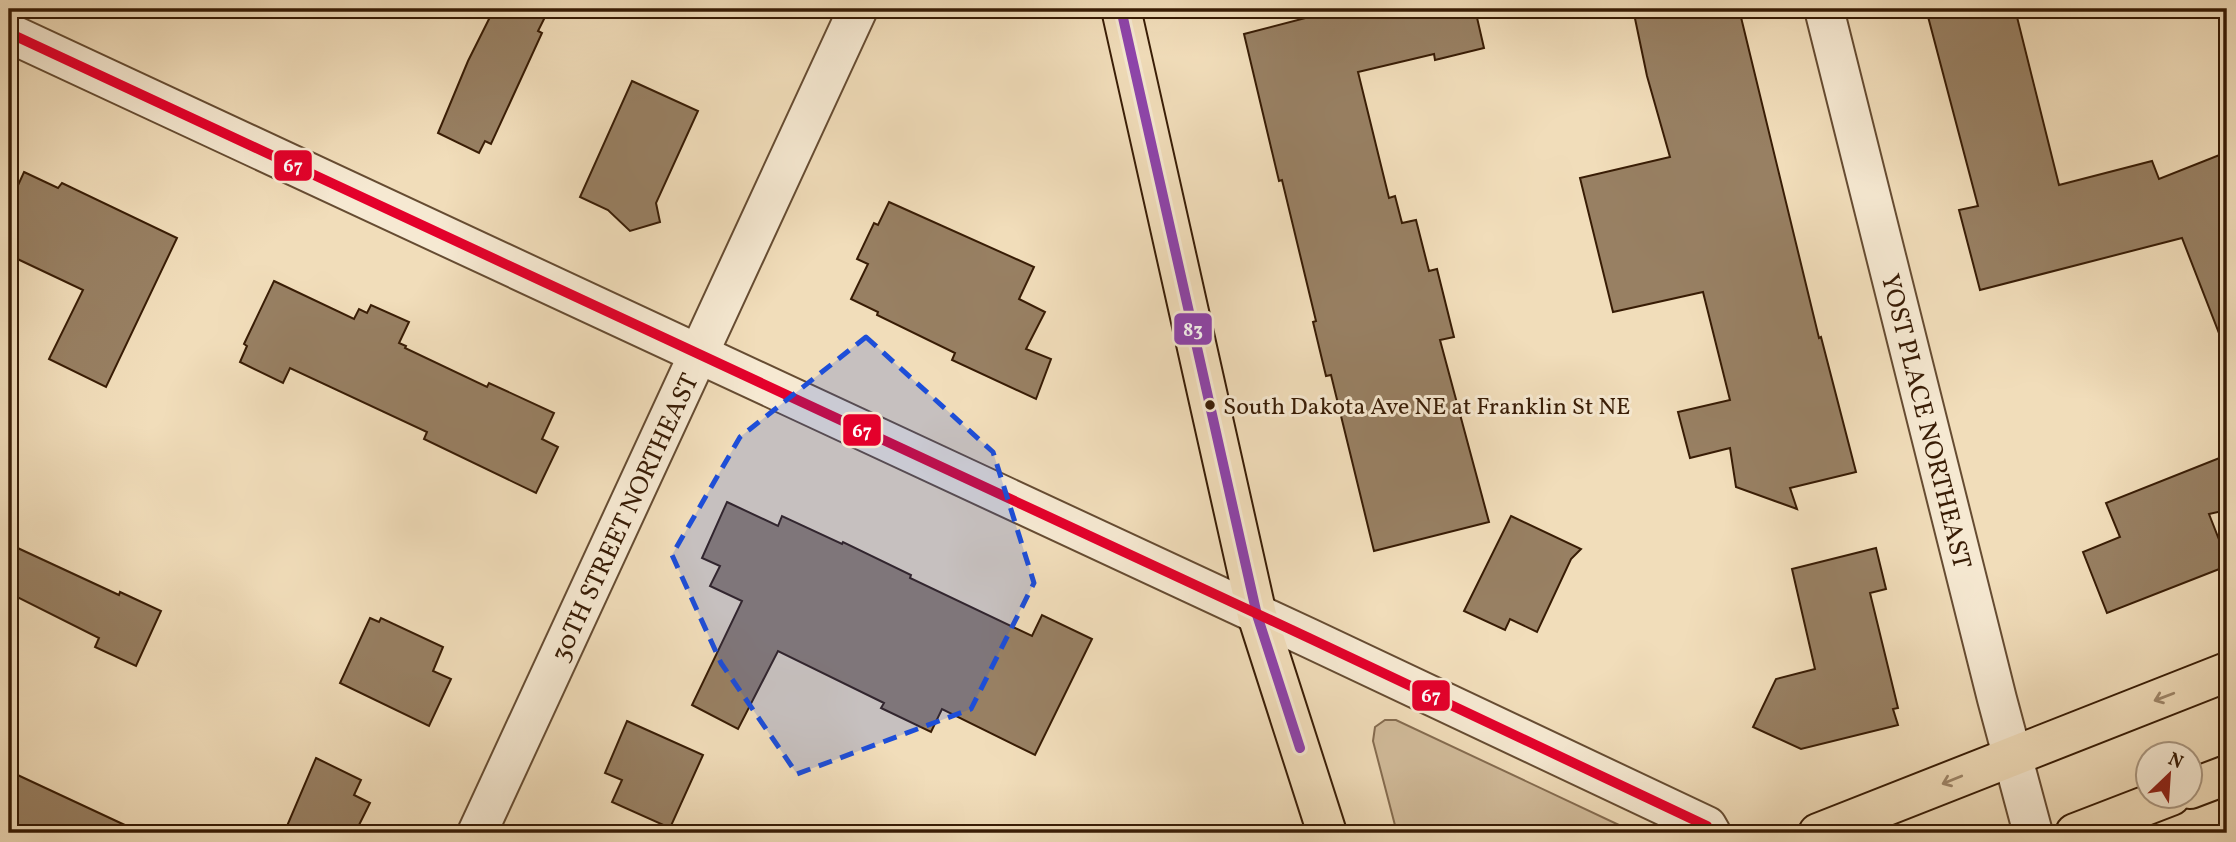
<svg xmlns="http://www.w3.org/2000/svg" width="2236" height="842" font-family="Vollkorn,serif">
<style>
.green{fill:#d2bc9b;stroke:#856c50;stroke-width:2}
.building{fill:#988063;stroke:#381c05;stroke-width:2}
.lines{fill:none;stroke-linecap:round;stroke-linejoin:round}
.minor-casing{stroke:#664c32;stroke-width:42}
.primary-casing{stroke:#381c05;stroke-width:42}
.minor{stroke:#f6e9d2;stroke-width:38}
.primary{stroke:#f1ddba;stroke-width:38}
.bus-1-casing{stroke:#f6e9d2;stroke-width:16}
.bus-2-casing{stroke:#f6e9d2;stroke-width:16}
.bus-1{stroke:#8e44ad;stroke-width:10}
.bus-2{stroke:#e4002b;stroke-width:10}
.oneway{stroke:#9e8669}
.marked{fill:#1d4ed8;fill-opacity:0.2;stroke:#1d4ed8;stroke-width:5;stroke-dasharray:14 9;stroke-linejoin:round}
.bus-dot{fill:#381c05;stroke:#f6e9d2;stroke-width:2.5}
.labels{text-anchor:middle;stroke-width:6;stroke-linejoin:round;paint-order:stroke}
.bus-label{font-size:24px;fill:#381c05;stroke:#f6e9d2;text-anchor:start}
.street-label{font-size:26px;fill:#381c05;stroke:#f6e9d2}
.line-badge{stroke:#f6e9d2;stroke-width:2.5}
.badge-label{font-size:19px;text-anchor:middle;font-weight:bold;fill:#fff}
</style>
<rect width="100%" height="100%" fill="#f1ddba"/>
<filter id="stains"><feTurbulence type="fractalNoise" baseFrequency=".00286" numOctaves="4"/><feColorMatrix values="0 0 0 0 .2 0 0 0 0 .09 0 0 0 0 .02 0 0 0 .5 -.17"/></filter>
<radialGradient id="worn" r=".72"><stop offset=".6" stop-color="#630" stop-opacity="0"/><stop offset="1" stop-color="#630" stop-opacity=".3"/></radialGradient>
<path class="green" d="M 1385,720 L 1396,720 L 1636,833 L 1397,833 L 1373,741 L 1375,727 Z"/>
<g class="building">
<path d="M 494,9 L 549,9 L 538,31 L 542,33 L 491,144 L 485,141 L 479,153 L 438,133 L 468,61 Z"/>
<path d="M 1340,9 L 1475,9 L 1484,48 L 1435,60 L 1434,54 L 1358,72 L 1389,198 L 1395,196 L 1402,223 L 1416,220 L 1429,271 L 1437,269 L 1454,337 L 1440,340 L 1489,522 L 1374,551 L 1331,375 L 1326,376 L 1313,322 L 1316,321 L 1282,180 L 1279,181 L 1244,34 Z"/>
<path d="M 1633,9 L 1739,9 L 1819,338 L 1821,337 L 1856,472 L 1790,488 L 1797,509 L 1736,487 L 1730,448 L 1690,458 L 1678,412 L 1730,400 L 1703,292 L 1613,312 L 1580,178 L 1670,157 L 1647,76 Z"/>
<path d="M 1926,9 L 2015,9 L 2059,185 L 2152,161 L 2159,179 L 2227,152 L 2227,346 L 2224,346 L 2182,238 L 1980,290 L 1959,210 L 1978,206 Z"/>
<path d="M 632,81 L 698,111 L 656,203 L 660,222 L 630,231 L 608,210 L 580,197 Z"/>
<path d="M 24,172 L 58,188 L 62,183 L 177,238 L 106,387 L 49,359 L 83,290 L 9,255 L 9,205 Z"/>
<path d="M 889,202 L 1034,267 L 1019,299 L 1045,312 L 1026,349 L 1051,359 L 1036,399 L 952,360 L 955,353 L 877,315 L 878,312 L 851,299 L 868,264 L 857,259 L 874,223 L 878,225 Z"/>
<path d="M 274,281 L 354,319 L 359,309 L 367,313 L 371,305 L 409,322 L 399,343 L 406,346 L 405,348 L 487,387 L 489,383 L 554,413 L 542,439 L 558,447 L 536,493 L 424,439 L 427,432 L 290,368 L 283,383 L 240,362 L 247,346 L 244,344 Z"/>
<path d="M 2227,455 L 2227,510 L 2209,514 L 2227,560 L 2227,566 L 2107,613 L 2083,552 L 2120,537 L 2106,503 Z"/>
<path d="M 727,502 L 778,526 L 782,516 L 842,544 L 843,542 L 911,575 L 910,578 L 1032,636 L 1042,615 L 1092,639 L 1035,755 L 942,709 L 931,732 L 881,708 L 884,703 L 778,651 L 738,729 L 692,705 L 742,601 L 710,586 L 720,566 L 702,558 Z"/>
<path d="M 1511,516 L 1581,549 L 1571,559 L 1537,632 L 1510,619 L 1505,630 L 1464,611 Z"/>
<path d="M 9,544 L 119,595 L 120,592 L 161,611 L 136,666 L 95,647 L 99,638 L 9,593 Z"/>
<path d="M 1876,548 L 1886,589 L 1870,593 L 1898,708 L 1893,709 L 1898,725 L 1801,749 L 1753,727 L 1776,679 L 1815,669 L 1792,569 Z"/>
<path d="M 370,618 L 379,622 L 381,618 L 443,647 L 433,671 L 451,679 L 429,726 L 340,683 Z"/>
<path d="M 627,721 L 703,755 L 670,828 L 612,802 L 622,780 L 605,773 Z"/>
<path d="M 316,758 L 361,780 L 354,795 L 370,803 L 355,833 L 284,833 Z"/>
<path d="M 9,771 L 142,833 L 9,833 Z"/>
</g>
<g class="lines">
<g class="minor-casing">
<g id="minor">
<path d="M 1824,9 L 1997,699 L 2033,833"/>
<path d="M 9,33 L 1309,638 L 1707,826 L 1711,833"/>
<path d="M 477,833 L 858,9"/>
</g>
</g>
<g class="primary-casing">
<g id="primary">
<path d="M 1121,9 L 1257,615 L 1327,833"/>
<path d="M 2190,789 L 2227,775"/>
<path d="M 1818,833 L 2227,672"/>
<path d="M 2075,833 L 2171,796"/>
</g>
</g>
<use href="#minor" class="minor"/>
<use href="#primary" class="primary"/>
<g class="bus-1-casing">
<path id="bus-1" d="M 1121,9 L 1257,615 L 1300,748"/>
</g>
<g class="bus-2-casing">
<path id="bus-2" d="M 9,33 L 1309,638 L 1707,826 L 1711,833"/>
</g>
<use href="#bus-1" class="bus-1"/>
<use href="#bus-2" class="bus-2"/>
</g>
<defs><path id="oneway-shaft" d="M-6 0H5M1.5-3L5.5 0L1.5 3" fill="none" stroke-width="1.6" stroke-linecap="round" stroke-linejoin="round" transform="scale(1.75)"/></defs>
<g class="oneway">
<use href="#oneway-shaft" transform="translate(2164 697) rotate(159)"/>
<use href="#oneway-shaft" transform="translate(1952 780) rotate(158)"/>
</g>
<path class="marked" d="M 866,337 L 993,452 L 1034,583 L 971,709 L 797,774 L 721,663 L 672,555 L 740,437 Z"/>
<circle class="bus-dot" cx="1210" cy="405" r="6"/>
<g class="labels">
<g class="bus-label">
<text x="1223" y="414">South Dakota Ave NE at Franklin St NE</text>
</g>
<g class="street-label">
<text transform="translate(1927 421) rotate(76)" y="9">YOST PLACE NORTHEAST</text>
<text transform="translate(624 517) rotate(-65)" y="9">30TH STREET NORTHEAST</text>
</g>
</g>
<g class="line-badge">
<rect x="273" y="149" width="40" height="33" rx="7" fill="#e4002b"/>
<rect x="1173" y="312" width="40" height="34" rx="7" fill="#8e44ad"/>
<rect x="842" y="413" width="40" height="34" rx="7" fill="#e4002b"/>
<rect x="1411" y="679" width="40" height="33" rx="7" fill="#e4002b"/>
</g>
<g class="badge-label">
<text x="293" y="172">67</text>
<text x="1193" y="336">83</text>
<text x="862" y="437">67</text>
<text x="1431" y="702">67</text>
</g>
<rect width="2236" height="842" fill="none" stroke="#f1ddba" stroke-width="35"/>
<rect x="10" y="10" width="2215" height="821" fill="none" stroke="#381c05" stroke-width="3.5"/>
<rect x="18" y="18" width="2201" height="807" fill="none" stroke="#381c05" stroke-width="2"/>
<g transform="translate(2169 775) rotate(25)"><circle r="33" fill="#f6e9d2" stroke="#aa9780" stroke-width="2"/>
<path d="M0-5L12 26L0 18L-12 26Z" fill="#8f2418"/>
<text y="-10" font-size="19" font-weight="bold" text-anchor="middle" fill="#381c05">N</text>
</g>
<rect width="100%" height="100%" filter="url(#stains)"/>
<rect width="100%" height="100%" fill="url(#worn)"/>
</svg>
